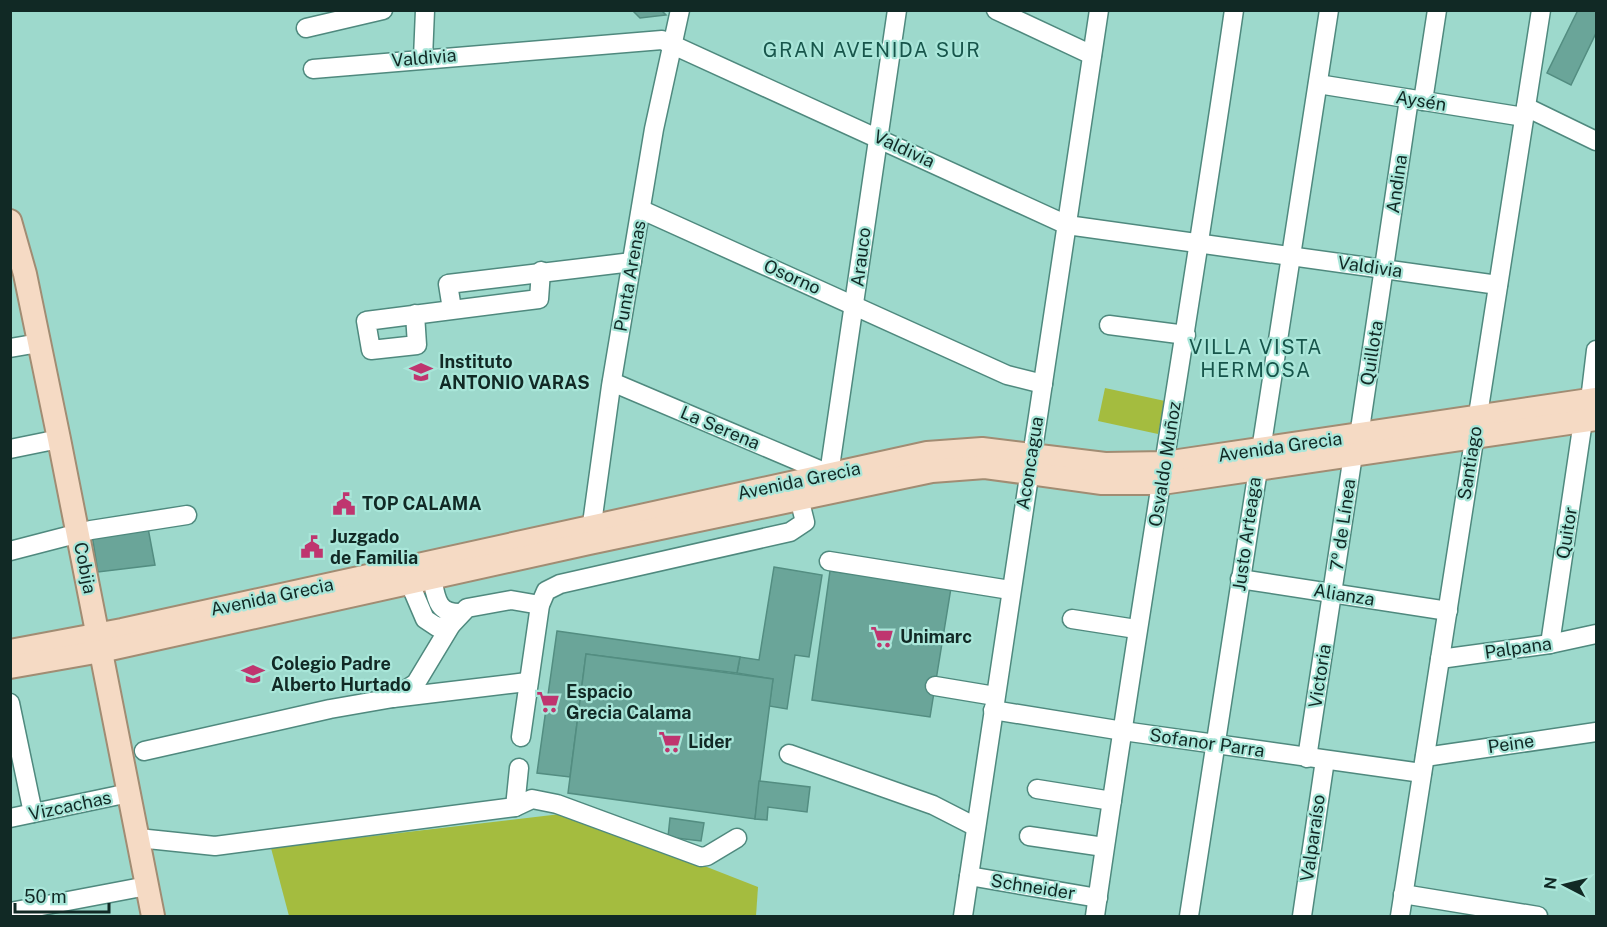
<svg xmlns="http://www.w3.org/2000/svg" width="1607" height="927" font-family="'Public Sans',sans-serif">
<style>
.green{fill:#a4bc3f}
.building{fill:#6aa599;stroke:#538d81;stroke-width:1.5}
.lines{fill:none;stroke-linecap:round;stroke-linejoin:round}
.minor-casing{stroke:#4f897e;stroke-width:21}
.major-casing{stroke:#a18c73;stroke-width:26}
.minor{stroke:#fff;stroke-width:18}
.major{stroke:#f5dac4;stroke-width:22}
.labels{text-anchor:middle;stroke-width:4.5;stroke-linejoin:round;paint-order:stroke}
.street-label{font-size:18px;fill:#112925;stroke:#a9e6d9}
.poi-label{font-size:18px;font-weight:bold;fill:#112925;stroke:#a9e6d9;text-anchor:start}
.neighbourhood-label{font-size:20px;letter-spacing:1.5px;fill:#17554b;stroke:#a9e6d9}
</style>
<rect width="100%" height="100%" fill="#9dd9cc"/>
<g class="green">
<path d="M 1105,388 L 1165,401 L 1158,434 L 1098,421 Z"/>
<path d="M 569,813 L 758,887 L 756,916 L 289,916 L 271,848 Z"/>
</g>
<g class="building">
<path d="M 632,10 L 661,10 L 666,15 L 640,18 Z"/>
<path d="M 1578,10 L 1596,10 L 1596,33 L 1571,85 L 1547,73 Z"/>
<path d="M 148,528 L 155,565 L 98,572 L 92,535 Z"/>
<path d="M 774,567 L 822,575 L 809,657 L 795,655 L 787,709 L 769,706 L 773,679 L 737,673 L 740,657 L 759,660 Z"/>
<path d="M 830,571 L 951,588 L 930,717 L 812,700 Z"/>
<path d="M 557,631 L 740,657 L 737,673 L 586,654 L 570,777 L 537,773 Z"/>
<path d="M 586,654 L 773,679 L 755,819 L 568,793 Z"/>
<path d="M 759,781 L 810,787 L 807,812 L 768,807 L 767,820 L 755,819 Z"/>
<path d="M 670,818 L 704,823 L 701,841 L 668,837 Z"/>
</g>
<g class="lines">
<g class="minor-casing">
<g id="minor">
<path d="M 996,10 L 1092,55"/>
<path d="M 306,28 L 383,10"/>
<path d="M 423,58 L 425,10"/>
<path d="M 313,69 L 662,40 L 1067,225 L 1498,285"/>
<path d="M 1318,84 L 1524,117"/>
<path d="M 1423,101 L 1437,10"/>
<path d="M 1526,107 L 1596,141"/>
<path d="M 642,210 L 1007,375 L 1043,384"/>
<path d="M 452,309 L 448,284 L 632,262"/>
<path d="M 415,314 L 417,345 L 371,350 L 366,321 L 539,299 L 541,271"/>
<path d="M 1109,325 L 1186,335"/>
<path d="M 10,348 L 39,343"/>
<path d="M 612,382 L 829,474"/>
<path d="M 1590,400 L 1596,350"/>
<path d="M 1359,436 L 1409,99"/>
<path d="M 10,449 L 59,439"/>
<path d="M 821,484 L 829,474 L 897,10"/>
<path d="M 590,538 L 611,386 L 654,129 L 680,10"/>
<path d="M 10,551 L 91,530 L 187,515"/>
<path d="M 829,561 L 1010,590"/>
<path d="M 432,578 C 436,598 437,614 461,613"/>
<path d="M 1240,579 L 1448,611"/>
<path d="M 410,584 L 425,619 L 437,627 L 451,625"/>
<path d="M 1072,619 L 1136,629"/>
<path d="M 1550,644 L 1583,421"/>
<path d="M 1440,659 L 1550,644 L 1596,634"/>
<path d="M 935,686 L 995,696"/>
<path d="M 393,698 L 416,683 L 451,625 L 467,608 L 511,600 L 540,605"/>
<path d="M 10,703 L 33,813"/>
<path d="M 993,710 L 1123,731 L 1422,773"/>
<path d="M 521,737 L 540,605 L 546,591 L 560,584 L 790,532 L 805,522 L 799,498"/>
<path d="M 144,751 L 330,709 L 393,698 L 527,682"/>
<path d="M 789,754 L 933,805 L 976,827"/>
<path d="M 1425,757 L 1596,732"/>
<path d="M 1307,758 L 1353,455"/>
<path d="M 519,768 L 515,807 L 532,799 L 557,804 L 701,857 L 707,856 L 737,838"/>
<path d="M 1037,789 L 1112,801"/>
<path d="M 10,818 L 129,793"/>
<path d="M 1029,836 L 1104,847"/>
<path d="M 138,838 L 215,846 L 515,807"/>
<path d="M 969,876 L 1098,898"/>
<path d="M 1403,894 L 1538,916"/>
<path d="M 10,912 L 147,886"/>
<path d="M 963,916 L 1099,10"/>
<path d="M 1095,916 C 1138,614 1190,313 1234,10"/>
<path d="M 1189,916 L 1329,10"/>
<path d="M 1302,916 L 1325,760"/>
<path d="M 1400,916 L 1541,10"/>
</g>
</g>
<g class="major-casing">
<g id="major">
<path d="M 10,221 L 25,274 L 59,439 L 153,916"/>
<path d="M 10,651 L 122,630 L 927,453 L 982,449 L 1105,464 L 1165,463 L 1596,399"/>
<path d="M 10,667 L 101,651 L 589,543 L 932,471 L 985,467 L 1102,483 L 1162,483 L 1596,419"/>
</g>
</g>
<use href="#minor" class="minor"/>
<use href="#major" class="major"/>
</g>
<defs>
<g id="school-bare" transform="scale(1.8)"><path d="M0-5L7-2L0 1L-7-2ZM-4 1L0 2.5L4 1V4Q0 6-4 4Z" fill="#bf356f" stroke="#a9e6d9" stroke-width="2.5" paint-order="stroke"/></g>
<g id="civic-bare" transform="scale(1.8)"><path d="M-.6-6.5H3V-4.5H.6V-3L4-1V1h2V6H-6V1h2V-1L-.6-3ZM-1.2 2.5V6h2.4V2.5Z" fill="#bf356f" stroke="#a9e6d9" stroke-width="2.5" paint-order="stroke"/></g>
<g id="supermarket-bare" transform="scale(1.8)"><path d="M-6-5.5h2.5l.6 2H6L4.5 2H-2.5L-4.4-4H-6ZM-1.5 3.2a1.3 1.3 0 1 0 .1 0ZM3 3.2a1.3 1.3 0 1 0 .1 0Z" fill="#bf356f" stroke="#a9e6d9" stroke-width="2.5" paint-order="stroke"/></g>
</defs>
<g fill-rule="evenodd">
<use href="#school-bare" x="421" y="372"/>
<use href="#civic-bare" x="344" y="504"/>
<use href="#civic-bare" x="312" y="547"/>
<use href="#supermarket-bare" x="882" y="637"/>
<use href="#school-bare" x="253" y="674"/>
<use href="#supermarket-bare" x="548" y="702"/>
<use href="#supermarket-bare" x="670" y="742"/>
</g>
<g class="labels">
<g class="street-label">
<text transform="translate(424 58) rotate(-5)" y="6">Valdivia</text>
<text transform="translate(1421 101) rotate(9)" y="6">Aysén</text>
<text transform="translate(904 149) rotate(25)" y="6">Valdivia</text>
<text transform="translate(1397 184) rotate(-82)" y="6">Andina</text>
<text transform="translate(861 257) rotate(-83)" y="6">Arauco</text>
<text transform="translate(1370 267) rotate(8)" y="6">Valdivia</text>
<text transform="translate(630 276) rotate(-80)" y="6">Punta Arenas</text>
<text transform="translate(792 277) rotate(24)" y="6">Osorno</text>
<text transform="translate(1372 353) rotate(-81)" y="6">Quillota</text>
<text transform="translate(720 428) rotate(23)" y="6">La Serena</text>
<text transform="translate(1280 447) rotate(-8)" y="6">Avenida Grecia</text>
<text transform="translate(1030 463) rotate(-81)" y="6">Aconcagua</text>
<text transform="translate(1470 463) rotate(-81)" y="6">Santiago</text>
<text transform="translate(1165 464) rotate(-81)" y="6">Osvaldo Muñoz</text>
<text transform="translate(799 481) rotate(-12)" y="6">Avenida Grecia</text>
<text transform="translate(1343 525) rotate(-82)" y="6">7º de Línea</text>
<text transform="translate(1567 533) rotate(-81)" y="6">Quitor</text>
<text transform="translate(1247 534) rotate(-82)" y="6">Justo Arteaga</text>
<text transform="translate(85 568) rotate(79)" y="6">Cobija</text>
<text transform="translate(1344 595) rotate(9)" y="6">Alianza</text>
<text transform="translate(272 597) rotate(-12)" y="6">Avenida Grecia</text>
<text transform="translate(1518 648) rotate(-8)" y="6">Palpana</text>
<text transform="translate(1320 676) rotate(-81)" y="6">Victoria</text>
<text transform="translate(1207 743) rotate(8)" y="6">Sofanor Parra</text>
<text transform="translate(1511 744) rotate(-8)" y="6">Peine</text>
<text transform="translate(70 806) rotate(-12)" y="6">Vizcachas</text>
<text transform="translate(1313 838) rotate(-82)" y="6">Valparaíso</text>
<text transform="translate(1033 887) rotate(9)" y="6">Schneider</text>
</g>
<g class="poi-label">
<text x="439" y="368">Instituto<tspan x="439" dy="21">ANTONIO VARAS</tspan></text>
<text x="362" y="510">TOP CALAMA</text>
<text x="330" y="543">Juzgado<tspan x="330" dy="21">de Familia</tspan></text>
<text x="900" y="643">Unimarc</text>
<text x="271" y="670">Colegio Padre<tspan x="271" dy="21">Alberto Hurtado</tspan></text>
<text x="566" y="698">Espacio<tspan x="566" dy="21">Grecia Calama</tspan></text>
<text x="688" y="748">Lider</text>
</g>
<g class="neighbourhood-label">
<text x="872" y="57">GRAN AVENIDA SUR</text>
<text x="1256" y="354">VILLA VISTA<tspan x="1256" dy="23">HERMOSA</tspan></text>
</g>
</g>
<rect width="1607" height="927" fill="none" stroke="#112925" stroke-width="24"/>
<g transform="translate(1565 885) rotate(277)" stroke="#a9e6d9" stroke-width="4.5" paint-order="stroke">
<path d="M0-4.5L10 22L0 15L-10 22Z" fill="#112925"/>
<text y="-9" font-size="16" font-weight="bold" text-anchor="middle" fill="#112925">N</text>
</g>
<path d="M15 903v9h94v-9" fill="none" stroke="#112925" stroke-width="3"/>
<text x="24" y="903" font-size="18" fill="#112925" stroke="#a9e6d9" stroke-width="4.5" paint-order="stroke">50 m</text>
</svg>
